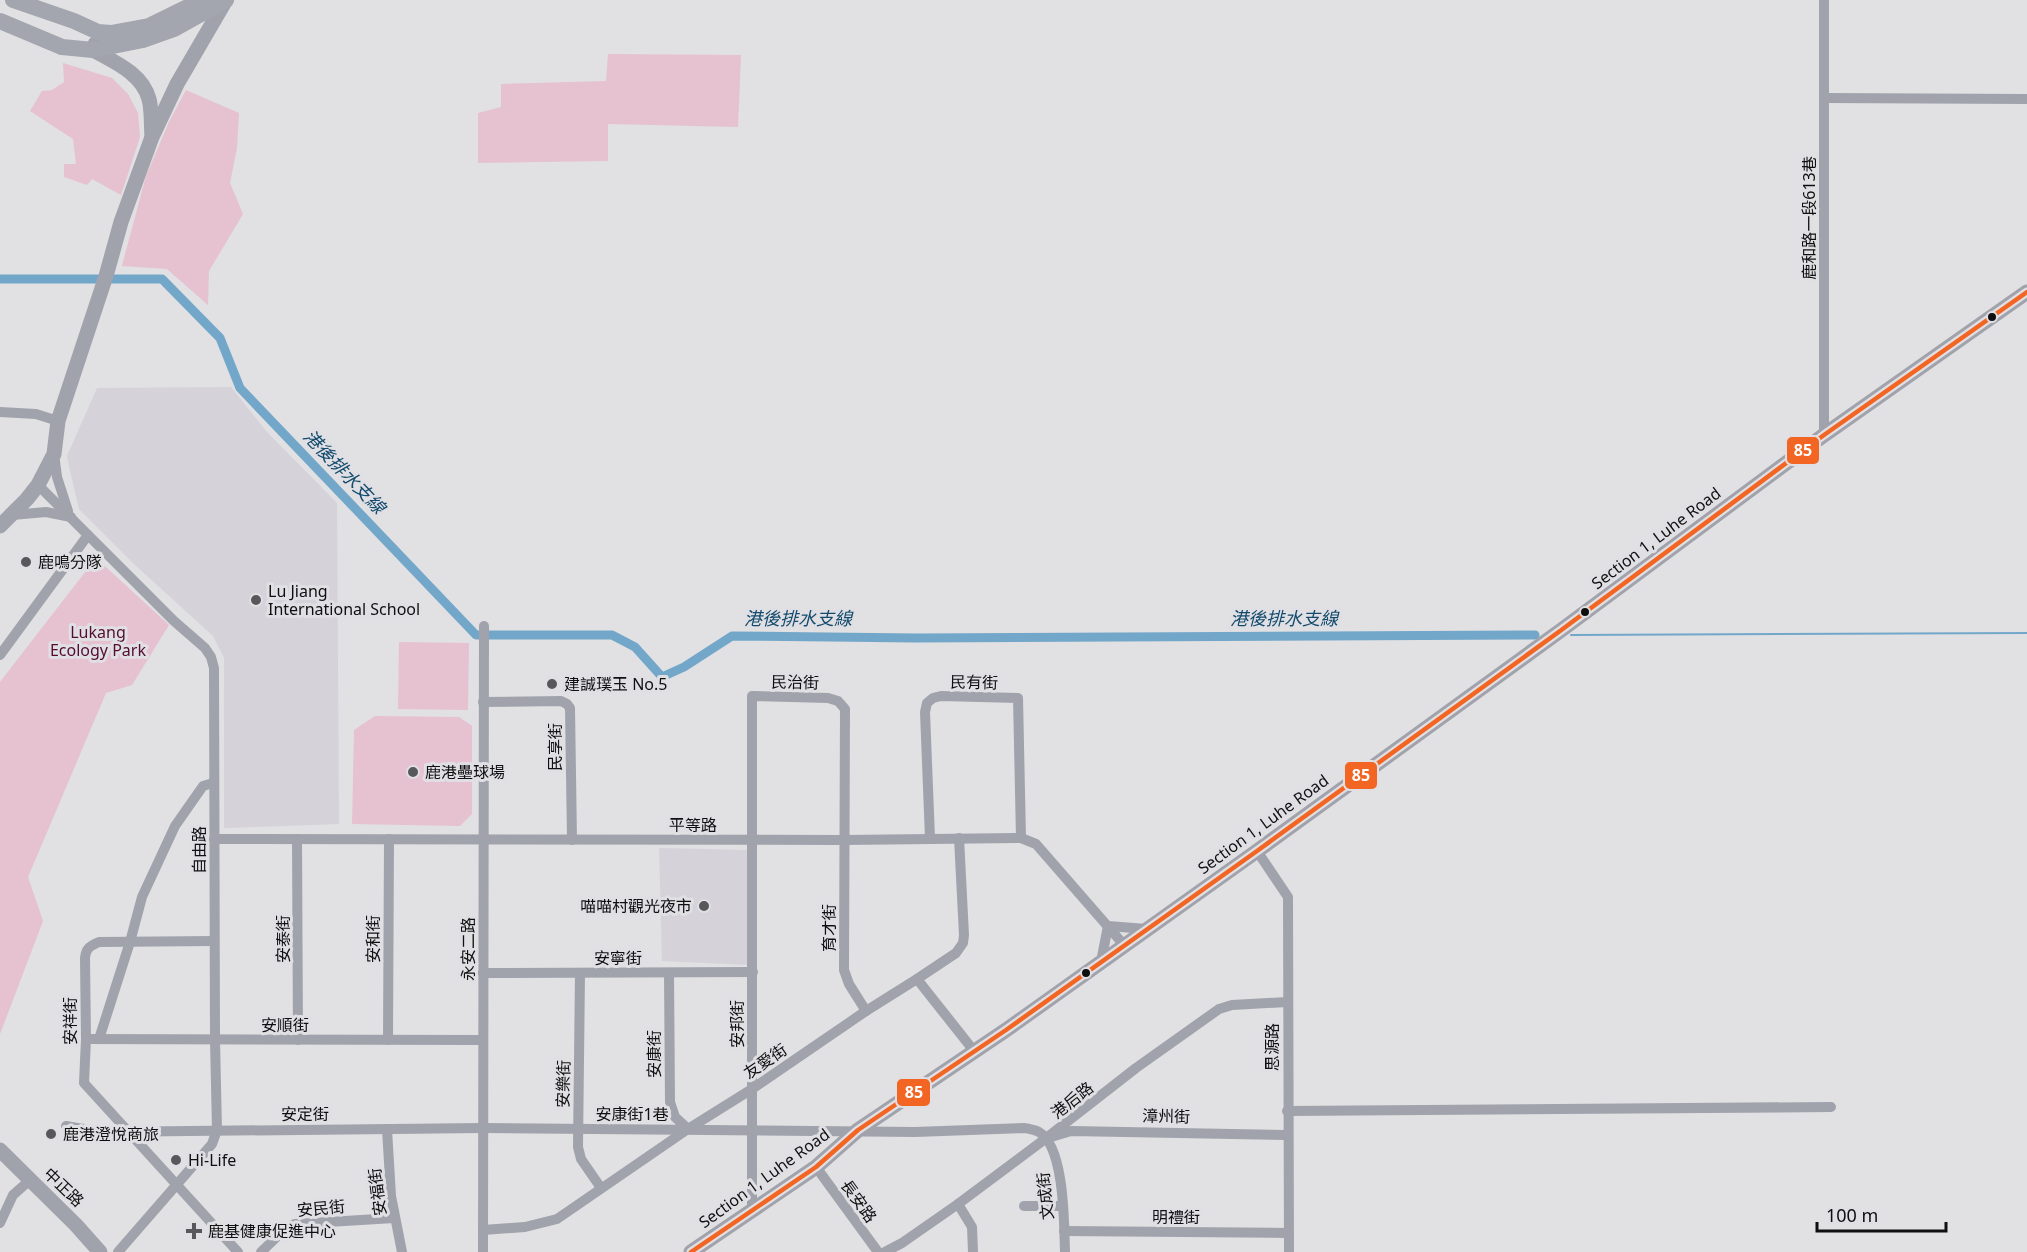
<svg xmlns="http://www.w3.org/2000/svg" width="2027" height="1252" font-family="'Noto Sans','Noto Sans TC',sans-serif">
  <rect width="100%" height="100%" fill="#e1e0e2"/>
  <g fill="#d5d2da">
    <polygon points="231,387 267,432 337,503 339,824 224,828 224,658 213,636 135,565 79,509 70,471 67,456 97,388"/>
    <polygon points="659,848 747,850 747,965 662,961"/>
  </g>
  <g fill="#e6c1d0">
    <polygon points="608,54 741,55 738,127 608,124 608,161 478,163 478,113 501,107 501,84 606,81"/>
    <polygon points="63,63 112,78 128,94 138,113 140,137 121,195 92,179 87,185 64,177 64,164 76,164 73,139 30,111 42,91 52,90 64,82"/>
    <polygon points="186,90 239,113 237,148 230,183 243,214 209,271 208,305 167,269 122,266 146,176 169,122"/>
    <polygon points="96,558 169,625 132,685 106,693 28,877 43,921 0,1034 0,682"/>
    <polygon points="399,642 469,643 468,710 398,709"/>
    <polygon points="375,716 459,717 472,726 472,814 460,826 352,824 354,730"/>
  </g>
  <g fill="none" stroke-linecap="round" stroke-linejoin="round">
    <polyline stroke="#73a7ca" stroke-width="2" points="1571,635 2027,633"/>
    <polyline stroke="#73a7ca" stroke-width="9" points="0,279 162,279 220,338 240,388 476,635 612,635 635,647 662,677 684,667 732,636 916,638 1535,635"/>
    <g stroke="#a0a3ac" stroke-width="10">
      <polyline points="1824,0 1824,435"/>
      <polyline points="1824,98 2027,99"/>
      <polyline points="0,412 36,414 58,421"/>
      <polyline points="54,454 57,477 68,511"/>
      <polyline points="38,485 174,621 205,648 211,657 214,668 215,1040 217,1130 212,1144 118,1252"/>
      <polyline points="12,515 46,512 71,517"/>
      <polyline points="0,655 88,535"/>
      <polyline points="483,702 561,701 567,704 570,708 572,840"/>
      <polyline points="930,838 925,712 927,703 933,698 941,696 1018,698 1021,838"/>
      <polyline points="214,839 844,840 1021,838 1036,844 1124,945"/>
      <polyline points="297,839 298,1040"/>
      <polyline points="1257,851 1288,897 1289,1252"/>
      <path d="M214 941 99 942C90 946 86 948 85 958L86 1039 84 1083 238 1252"/>
      <polyline points="1101,962 1108,926 1146,929"/>
      <polyline points="483,973 753,972"/>
      <polyline points="580,973 578,1147 581,1159 601,1188"/>
      <polyline points="669,973 670,1102 675,1117 688,1129"/>
      <polyline points="917,979 974,1051"/>
      <polyline points="86,1039 483,1040"/>
      <polyline points="99,1039 130,942 142,897 175,826 203,786 213,783"/>
      <polyline points="388,1040 389,839"/>
      <polyline points="1287,1111 1831,1107"/>
      <path d="M66 1126 100 1132 483 1128 915 1132 1025 1128C1029 1129 1035 1130 1039 1132 1065 1147 1064 1225 1065 1252"/>
      <polyline points="387,1129 391,1196 402,1252"/>
      <polyline points="1051,1137 1071,1131 1287,1135"/>
      <polyline points="816,1167 878,1252"/>
      <polyline points="958,1204 972,1227 973,1252"/>
      <polyline points="1024,1206 1063,1206"/>
      <polyline points="752,1209 752,696 828,698 838,701 845,709 844,970 849,984 866,1011"/>
      <polyline points="0,1223 13,1195 30,1180"/>
      <polyline points="483,1230 525,1227 557,1219 688,1129 752,1089 866,1011 917,979 956,953 963,943 964,935 959,838"/>
      <polyline points="1064,1231 1289,1233"/>
      <polyline points="261,1252 287,1227 295,1224 394,1218"/>
      <polyline points="483,1252 484,626"/>
      <polyline points="885,1252 902,1243 958,1204 1045,1139 1136,1068 1219,1009 1232,1005 1287,1002"/>
    </g>
    <g stroke="#a0a2ac" stroke-width="15">
      <path d="M95 44 93 50C114 62 142 73 149 99 152 110 151 124 152 136"/>
      <polyline points="0,526 27,499 38,485 54,454 58,421 106,276 121,222 152,137 177,84 226,0"/>
      <polyline points="0,1150 76,1225 100,1252"/>
      <polyline points="691,1252 816,1167 858,1130 1006,1030 1257,851 1560,631 1824,435 2027,292"/>
    </g>
    <g stroke="#a3a5af" stroke-width="16">
      <polyline points="13,0 74,21 98,32 111,33 149,26 202,0"/>
      <polyline points="0,21 62,47 93,50 143,40 174,29 226,0"/>
    </g>
    <defs>
      <polyline id="bus-1" points="691,1252 816,1167 858,1130 1006,1030 1257,851 1560,631 1824,435 2027,292"/>
    </defs>
    <use href="#bus-1" stroke="#e0dfe3" stroke-width="9"/>
    <use href="#bus-1" stroke="#f26522" stroke-width="4.5"/>
  </g>
  <g fill="#0f0f10" stroke="#e0dfe3" stroke-width="2">
    <circle cx="1992" cy="317" r="5"/>
    <circle cx="1585" cy="612" r="5"/>
    <circle cx="1086" cy="973" r="5"/>
  </g>
  <g fill="#58585a" stroke="#e0dfe3" stroke-width="2">
    <circle cx="26" cy="562" r="6"/>
    <circle cx="256" cy="600" r="6"/>
    <circle cx="552" cy="684" r="6"/>
    <circle cx="413" cy="772" r="6"/>
    <circle cx="704" cy="906" r="6"/>
    <circle cx="51" cy="1134" r="6"/>
    <circle cx="176" cy="1160" r="6"/>
    <path d="M191 1222h6v6h6v6h-6v6h-6v-6h-6v-6h6z"/>
  </g>
  <g text-anchor="middle" stroke-width="6" stroke-linejoin="round" paint-order="stroke">
    <g font-size="16" fill="#0f0f10" stroke="#e0dfe3">
      <text transform="translate(1809 218) rotate(-90)" y="6">鹿和路一段613巷</text>
      <text transform="translate(1656 538) rotate(-37)" y="6">Section 1, Luhe Road</text>
      <text transform="translate(795 682) rotate(1)" y="6">民治街</text>
      <text transform="translate(974 682) rotate(1)" y="6">民有街</text>
      <text transform="translate(555 747) rotate(-90)" y="6">民享街</text>
      <text transform="translate(1263 824) rotate(-36)" y="6">Section 1, Luhe Road</text>
      <text x="693" y="831">平等路</text>
      <text transform="translate(199 850) rotate(-90)" y="6">自由路</text>
      <text transform="translate(829 928) rotate(-90)" y="6">育才街</text>
      <text transform="translate(283 939) rotate(-90)" y="6">安泰街</text>
      <text transform="translate(373 939) rotate(-90)" y="6">安和街</text>
      <text transform="translate(468 949) rotate(-90)" y="6">永安二路</text>
      <text x="618" y="964">安寧街</text>
      <text transform="translate(70 1021) rotate(-90)" y="6">安祥街</text>
      <text transform="translate(737 1024) rotate(-90)" y="6">安邦街</text>
      <text x="285" y="1031">安順街</text>
      <text transform="translate(1272 1047) rotate(-90)" y="6">思源路</text>
      <text transform="translate(654 1054) rotate(-90)" y="6">安康街</text>
      <text transform="translate(765 1061) rotate(-34)" y="6">友愛街</text>
      <text transform="translate(563 1084) rotate(-89)" y="6">安樂街</text>
      <text transform="translate(1072 1100) rotate(-38)" y="6">港后路</text>
      <text x="305" y="1120">安定街</text>
      <text x="632" y="1120">安康街1巷</text>
      <text transform="translate(1166 1116) rotate(1)" y="6">漳州街</text>
      <text transform="translate(764 1178) rotate(-36)" y="6">Section 1, Luhe Road</text>
      <text transform="translate(64 1187) rotate(44)" y="6">中正路</text>
      <text transform="translate(377 1192) rotate(-97)" y="6">安福街</text>
      <text transform="translate(1045 1196) rotate(-96)" y="6">文成街</text>
      <text transform="translate(859 1201) rotate(54)" y="6">長安路</text>
      <text transform="translate(321 1208) rotate(-5)" y="6">安民街</text>
      <text x="1176" y="1223">明禮街</text>
    </g>
    <g font-size="16" fill="#0f0f10" stroke="#e0dfe3" text-anchor="start">
      <text x="38" y="568">鹿鳴分隊</text>
      <text x="268" y="597">Lu Jiang<tspan x="268" dy="18">International School</tspan></text>
      <text x="564" y="690">建誠璞玉 No.5</text>
      <text x="425" y="778">鹿港壘球場</text>
      <text x="692" y="912" text-anchor="end">喵喵村觀光夜市</text>
      <text x="63" y="1140">鹿港澄悅商旅</text>
      <text x="188" y="1166">Hi-Life</text>
      <text x="208" y="1237">鹿基健康促進中心</text>
    </g>
    <g font-size="16" fill="#540c32" stroke="#e0dfe3">
      <text x="98" y="638">Lukang<tspan x="98" dy="18">Ecology Park</tspan></text>
    </g>
    <g font-size="18" font-style="italic" fill="#134b6e" stroke="#e0dfe3">
      <text transform="translate(344 472) rotate(46)" y="6">港後排水支線</text>
      <text x="798" y="625">港後排水支線</text>
      <text x="1284" y="625">港後排水支線</text>
    </g>
  </g>
  <g stroke="#e0dfe3" stroke-width="2">
    <rect x="1786" y="436" width="34" height="29" rx="6" fill="#f26522"/>
    <rect x="1344" y="761" width="34" height="29" rx="6" fill="#f26522"/>
    <rect x="896" y="1078" width="35" height="29" rx="6" fill="#f26522"/>
  </g>
  <g font-size="16" text-anchor="middle" font-weight="bold" fill="#fff">
    <text x="1803" y="456">85</text>
    <text x="1361" y="781">85</text>
    <text x="914" y="1098">85</text>
  </g>
  <path d="M1817 1222v9h129v-9" fill="none" stroke="#0f0f10" stroke-width="3"/>
  <text x="1826" y="1222" font-size="18" fill="#0f0f10" stroke="#e0dfe3" stroke-width="4.5" paint-order="stroke">100 m</text>
</svg>
